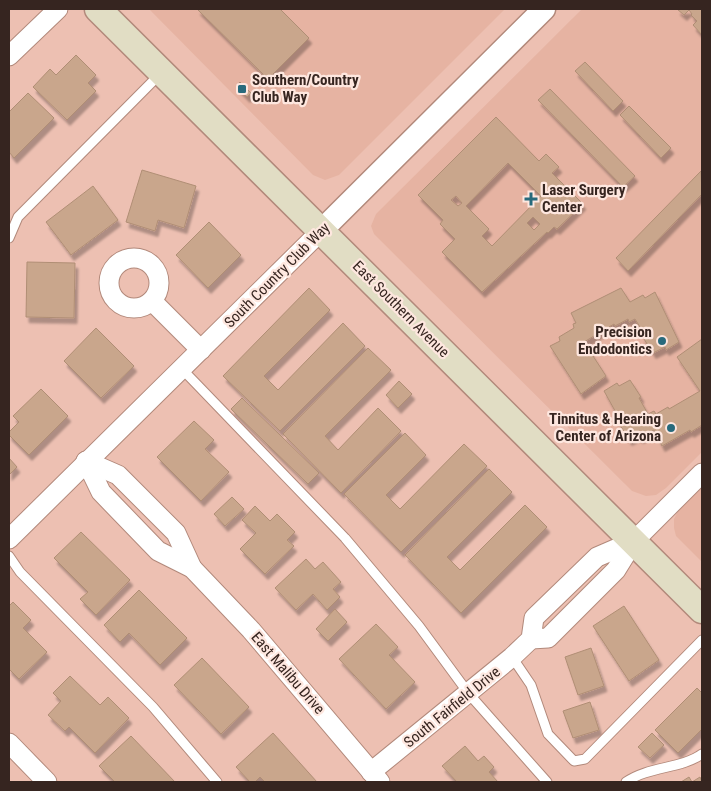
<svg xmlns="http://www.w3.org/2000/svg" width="711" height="791" font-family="'Roboto Condensed',sans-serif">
  <defs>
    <filter id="shadow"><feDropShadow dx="3" dy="5.5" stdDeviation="1" flood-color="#0004"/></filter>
  </defs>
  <rect width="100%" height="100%" fill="#edc0b2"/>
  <g fill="#e6b3a2">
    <polygon points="149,9 505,9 339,175 325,180 313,175"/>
    <polygon points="582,9 702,9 702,452 666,488 656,495 646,496 632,491 374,234 371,226 376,214"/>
    <polygon points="702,486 702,562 676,536 674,528 674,519 678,511"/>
  </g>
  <g fill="#c9a68c" stroke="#b08e75" fill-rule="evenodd" filter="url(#shadow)">
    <polygon points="197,9 280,9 309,38 268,79"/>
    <polygon points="677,9 702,9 702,35 693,25 697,21 691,15 692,14 689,10 684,15"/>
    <polygon points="76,55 96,75 88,83 96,91 67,120 33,87 50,69 56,75"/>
    <polygon points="585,62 623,101 613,111 575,71"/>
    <polygon points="240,82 251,93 247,97 236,86"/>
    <polygon points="550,89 635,176 623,187 538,100"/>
    <polygon points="28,93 54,118 14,158 9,152 9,112"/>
    <polygon points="629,106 671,148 661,158 620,115"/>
    <path d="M496 117 539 161 546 154 559 167 552 173 583 204 557 229 554 227 548 233 547 232 482 292 442 252 455 239 440 224 443 220 418 195ZM508 163 541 196 492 246 482 236 489 229 466 206ZM456 196 462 203 458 206 451 200ZM533 217 540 224 534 230 527 223Z"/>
    <polygon points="142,170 196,186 184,228 158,220 155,231 126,222"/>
    <polygon points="701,171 702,194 628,271 616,258"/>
    <polygon points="93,186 118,220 71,255 46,222"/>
    <polygon points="209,222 241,255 208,288 176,255"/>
    <polygon points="27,262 75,263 74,318 26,317"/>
    <polygon points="309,288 330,310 264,376 278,390 343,323 365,346 280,431 223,376"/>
    <polygon points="621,288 630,302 643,295 645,298 655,292 679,342 666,350 665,347 653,353 642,336 645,335 635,319 629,322 628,319 615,326 614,324 584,342 606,376 581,394 550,346 560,341 559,337 574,328 573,324 576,323 571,313"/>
    <polygon points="96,328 134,366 101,398 64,361"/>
    <polygon points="702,339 702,425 691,432 690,430 662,446 654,430 640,438 638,435 629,440 617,420 619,418 604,391 617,383 619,386 630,380 641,397 639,398 648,414 654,411 656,414 668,407 669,409 700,391 677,357"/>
    <polygon points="368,348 391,370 325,436 338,450 378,408 401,431 341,493 283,434"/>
    <polygon points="399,381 412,394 398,408 386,395"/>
    <polygon points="41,389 68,416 29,455 9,435 9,432 19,422 13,416"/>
    <polygon points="242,398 319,473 308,484 231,409"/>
    <polygon points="194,421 214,440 205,449 229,472 201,501 157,457"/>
    <polygon points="405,433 426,455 386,495 400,509 464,444 487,466 401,552 344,494"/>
    <polygon points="9,458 17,467 9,475"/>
    <polygon points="489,469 512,492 447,557 460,570 525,505 547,527 461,613 405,555"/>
    <polygon points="232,497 244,509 225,526 214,514"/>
    <polygon points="255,506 270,521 277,514 295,532 287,540 294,546 265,574 240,549 256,533 242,520"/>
    <polygon points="81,532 130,580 96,615 80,599 88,592 54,558"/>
    <polygon points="306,559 315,569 323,562 341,582 333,589 340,597 327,610 313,594 296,610 275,588"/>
    <polygon points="139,590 187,638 160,665 129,633 120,642 104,625"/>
    <polygon points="13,602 31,620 23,628 47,652 19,679 9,669 9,606"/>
    <polygon points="624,606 659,660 629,681 593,626"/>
    <polygon points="335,609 347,622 328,641 316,629"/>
    <polygon points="376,624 398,647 389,655 415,682 386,709 339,659"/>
    <polygon points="591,648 604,686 578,695 565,657"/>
    <polygon points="202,658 249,707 221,734 174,685"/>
    <polygon points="70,676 100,705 108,697 129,718 95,753 69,727 65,731 48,715 61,701 53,693"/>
    <polygon points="697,688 702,693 702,729 678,753 655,730"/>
    <polygon points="590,702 599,730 573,738 563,711"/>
    <polygon points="273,733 317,782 265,782 260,777 255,782 250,782 236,767"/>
    <polygon points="652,733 664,745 650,758 638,747"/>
    <polygon points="131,736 175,782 115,782 99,766"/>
    <polygon points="465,746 478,761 484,756 494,767 489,772 498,782 457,782 442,766"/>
    <polygon points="689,777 692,782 700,777 702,782 681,782"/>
  </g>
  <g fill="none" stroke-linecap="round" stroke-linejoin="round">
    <defs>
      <g id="service">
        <polyline points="9,238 18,217 160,74"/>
        <polyline points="182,369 345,538 419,626 469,694 547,782"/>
        <polyline points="9,556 20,572 153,707 217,782"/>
        <polyline points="512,657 531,685 548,734 574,761 585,759 702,640"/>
        <path d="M626 782C649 766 681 769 702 754"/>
      </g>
      <g id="minor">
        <polyline points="9,56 58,9"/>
        <circle cx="134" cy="283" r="25"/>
        <polyline points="152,301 201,350"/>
        <polyline points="86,461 101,492 158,551 192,568 251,630 380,782"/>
        <polyline points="86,461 118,475 176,533 192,568"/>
        <polyline points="9,539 322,230"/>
        <polyline points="531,639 548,638 616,570 634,541 702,473"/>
        <polyline points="9,743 47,782"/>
        <polyline points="371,772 512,657 531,639 534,618 597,557 634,541"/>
      </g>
      <polyline id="tertiary" points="322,230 544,9"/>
      <polyline id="secondary" points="98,9 702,610"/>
    </defs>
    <use href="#service" stroke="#b2897b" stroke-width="11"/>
    <use href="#minor" stroke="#b2897b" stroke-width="21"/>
    <use href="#tertiary" stroke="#b2897b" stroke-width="25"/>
    <use href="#secondary" stroke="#b2897b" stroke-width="29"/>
    <use href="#service" stroke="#fff" stroke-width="9"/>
    <use href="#minor" stroke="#fff" stroke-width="19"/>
    <use href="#tertiary" stroke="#fff" stroke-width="22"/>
    <use href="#secondary" stroke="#e1ddc4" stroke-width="26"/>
  </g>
  <g fill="#286a7c" stroke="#fee7df" stroke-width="2">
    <rect x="237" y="84" width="10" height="10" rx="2.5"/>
    <path d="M528.5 191.5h5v5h5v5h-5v5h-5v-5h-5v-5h5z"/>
    <circle cx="662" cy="341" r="5"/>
    <circle cx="671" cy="428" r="5"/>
  </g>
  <g text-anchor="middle" stroke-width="4.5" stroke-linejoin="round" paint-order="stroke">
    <g font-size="15" font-weight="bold" fill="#362520" stroke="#fee7df" text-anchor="start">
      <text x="252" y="85">Southern/Country<tspan x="252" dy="17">Club Way</tspan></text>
      <text x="542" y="195">Laser Surgery<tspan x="542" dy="17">Center</tspan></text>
      <text x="652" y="337" text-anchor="end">Precision<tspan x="652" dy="17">Endodontics</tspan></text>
      <text x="661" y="424" text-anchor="end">Tinnitus &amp; Hearing<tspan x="661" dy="17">Center of Arizona</tspan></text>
    </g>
    <g font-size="15" fill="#362520" stroke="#fee7df">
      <text transform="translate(277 275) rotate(-45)" y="5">South Country Club Way</text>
      <text transform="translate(401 309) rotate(45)" y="5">East Southern Avenue</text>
      <text transform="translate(288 673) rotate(49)" y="5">East Malibu Drive</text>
      <text transform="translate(452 707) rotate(-39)" y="5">South Fairfield Drive</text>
    </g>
  </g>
  <rect width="711" height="791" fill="none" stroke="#362520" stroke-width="20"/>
</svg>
